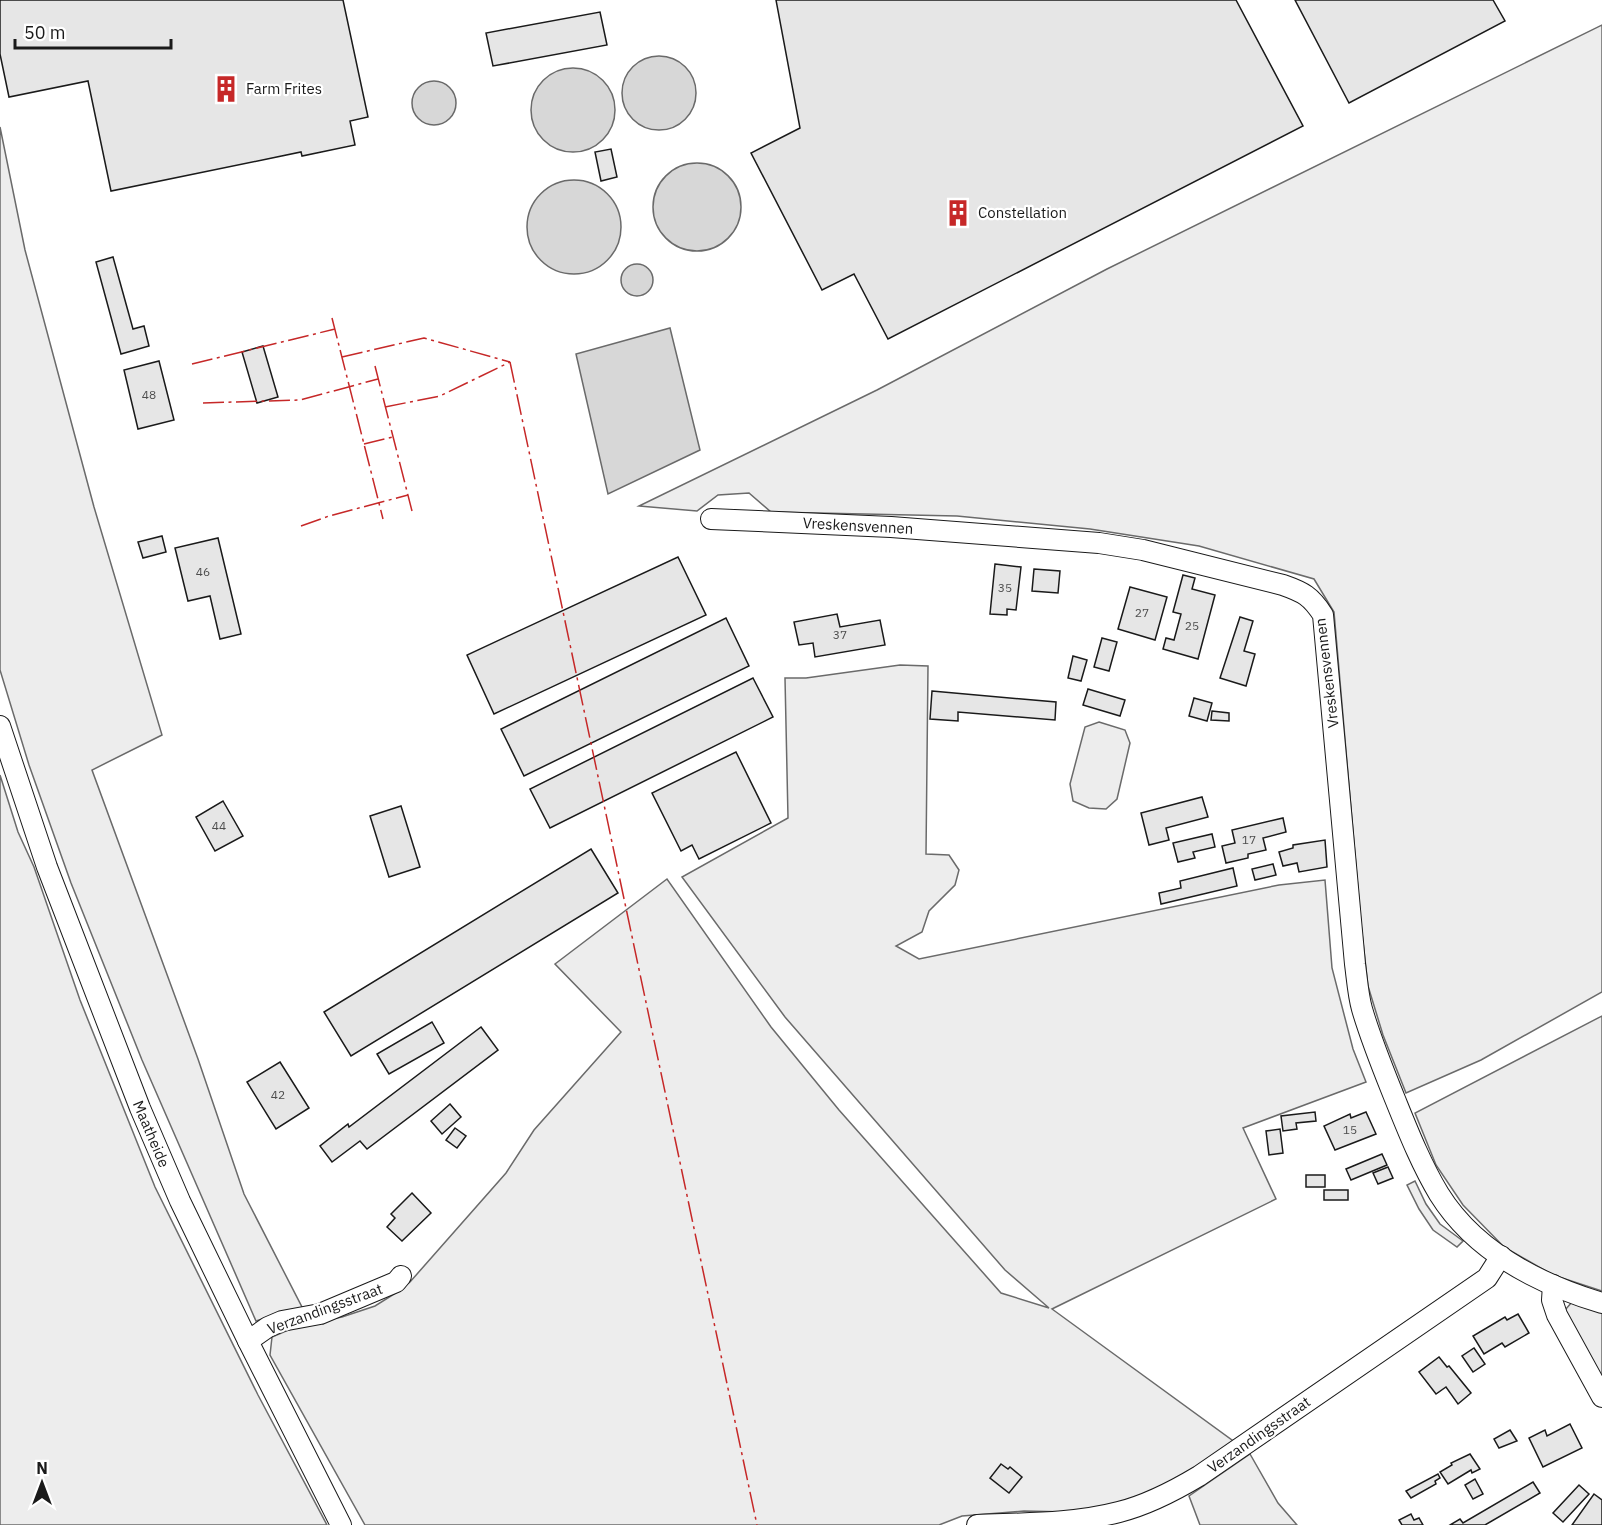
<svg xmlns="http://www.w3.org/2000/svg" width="1602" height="1525" font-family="'IBM Plex Sans',sans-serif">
  <rect width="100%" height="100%" fill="#fff"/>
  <g fill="#ededed" stroke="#6a6a6a" stroke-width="1.5">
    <polygon points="1602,25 1602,992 1481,1060 1406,1093 1383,1035 1368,986 1361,924 1334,612 1314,579 1199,546 1090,529 957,516 771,512 749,493 718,495 697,511 639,506 877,390 1107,269"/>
    <polygon points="0,127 25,250 94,507 162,735 92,770 198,1059 244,1194 304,1311 278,1314 256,1321 142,1060 71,883 29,765 0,670"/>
    <polygon points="900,665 928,666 926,854 949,855 959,870 955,885 929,911 922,932 896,946 919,959 1279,885 1325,880 1332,968 1353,1049 1366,1082 1243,1128 1276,1199 1052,1309 1236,1443 1179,1479 1121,1505 1070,1512 1024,1511 962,1516 939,1525 365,1525 270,1355 272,1337 300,1325 342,1317 375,1306 396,1293 410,1282 506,1173 534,1130 621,1032 555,964 667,879 771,1027 839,1110 1001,1293 1049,1308 1005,1270 785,1017 682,877 788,818 785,678 806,678"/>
    <polygon points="1099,722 1125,730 1130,743 1117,799 1106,809 1089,808 1073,801 1070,784 1085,727"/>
    <polygon points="0,775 18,832 34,867 80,1000 155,1187 258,1395 327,1525 0,1525"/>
    <polygon points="1602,1016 1602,1291 1553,1275 1504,1247 1463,1205 1436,1165 1415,1113"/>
    <polygon points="1415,1181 1426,1204 1440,1224 1463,1241 1457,1247 1433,1230 1419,1209 1407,1185"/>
    <polygon points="1572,1302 1602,1313 1602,1379 1565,1310"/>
    <polygon points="1250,1454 1278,1503 1297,1525 1200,1525 1189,1496"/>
  </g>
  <g fill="#d7d7d7" stroke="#6a6a6a" stroke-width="1.5">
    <circle cx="659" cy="93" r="37"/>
    <circle cx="573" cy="110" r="42"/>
    <circle cx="434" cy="103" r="22"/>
    <circle cx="697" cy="207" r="44"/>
    <circle cx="574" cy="227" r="47"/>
    <circle cx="637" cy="280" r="16"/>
    <polygon points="670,328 700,450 608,494 576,354"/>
  </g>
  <g fill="#e6e6e6" stroke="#1a1a1a" stroke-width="1.5">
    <polygon points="0,0 343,0 368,117 350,121 355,145 302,156 301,152 111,191 88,81 9,97 0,54"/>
    <polygon points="776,0 1236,0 1303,126 888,339 854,274 822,290 751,153 800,128"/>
    <polygon points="1295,0 1493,0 1505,21 1349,103"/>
    <polygon points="600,12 607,45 493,66 486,33"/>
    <polygon points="611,149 617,177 601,181 595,152"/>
    <polygon points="113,257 133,329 144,326 149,346 121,354 96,262"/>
    <polygon points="263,346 278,397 257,403 242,352"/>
    <polygon points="159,361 174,420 138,429 124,370"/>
    <polygon points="162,536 166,552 143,558 138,542"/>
    <polygon points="218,538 241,634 220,639 210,596 188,601 175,548"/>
    <polygon points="678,557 706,615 494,714 467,655"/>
    <polygon points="995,564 1021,567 1016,610 1007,609 1007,615 990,614"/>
    <polygon points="1034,569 1060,571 1058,593 1032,591"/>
    <polygon points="1183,575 1195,578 1192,589 1215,595 1198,659 1163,649 1166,638 1174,640 1181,614 1173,612"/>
    <polygon points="1130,587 1167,597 1155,640 1118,629"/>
    <polygon points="837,614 840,627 880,620 885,645 815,657 813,643 799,645 794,622"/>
    <polygon points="1240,617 1253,621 1244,651 1255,654 1246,686 1220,678"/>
    <polygon points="726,618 749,666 524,776 501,729"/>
    <polygon points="1102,638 1117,642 1109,671 1094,667"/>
    <polygon points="1073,656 1087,660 1081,681 1068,678"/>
    <polygon points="753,678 773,717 550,828 530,789"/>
    <polygon points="1088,689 1125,700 1120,716 1083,705"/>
    <polygon points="932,691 1056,702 1055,720 958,712 958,721 930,719"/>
    <polygon points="1194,698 1212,703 1207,721 1189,716"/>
    <polygon points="1212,711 1229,713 1229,721 1211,720"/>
    <polygon points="736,752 771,823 699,859 692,845 681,851 652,793"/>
    <polygon points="1202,797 1208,817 1166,828 1169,840 1149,845 1141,813"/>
    <polygon points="223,801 243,836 215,851 196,817"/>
    <polygon points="401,806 420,867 389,877 370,816"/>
    <polygon points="1283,818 1286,832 1263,838 1266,850 1248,854 1248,858 1226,863 1222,846 1235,843 1232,830"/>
    <polygon points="1212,834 1215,847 1193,852 1195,858 1178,862 1173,843"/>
    <polygon points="1325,840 1327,867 1299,872 1297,863 1283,866 1279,852 1293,848 1293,845"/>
    <polygon points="591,849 618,893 351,1056 324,1012"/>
    <polygon points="1273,864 1276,875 1255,880 1252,869"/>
    <polygon points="1233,868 1237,886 1161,904 1159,893 1181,888 1180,881"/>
    <polygon points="432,1022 444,1043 389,1074 377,1054"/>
    <polygon points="481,1027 498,1050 367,1149 360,1141 332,1162 320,1146 348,1124 349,1127"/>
    <polygon points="280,1062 309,1108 276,1129 247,1082"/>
    <polygon points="450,1104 461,1117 442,1134 431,1121"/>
    <polygon points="1315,1112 1316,1121 1296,1123 1297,1129 1283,1131 1281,1116"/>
    <polygon points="1366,1112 1376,1134 1335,1150 1324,1126 1350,1114 1351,1118"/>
    <polygon points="455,1128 466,1136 457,1148 446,1140"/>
    <polygon points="1280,1129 1283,1153 1269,1155 1266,1131"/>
    <polygon points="1382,1154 1387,1165 1351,1180 1346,1169"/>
    <polygon points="1388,1167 1393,1178 1378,1184 1373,1173"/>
    <rect x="1306" y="1175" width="19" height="12"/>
    <rect x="1324" y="1190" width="24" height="10"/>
    <polygon points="412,1193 431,1213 402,1241 387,1227 395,1218 391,1214"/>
    <polygon points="1518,1314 1529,1333 1505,1347 1502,1343 1484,1354 1473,1336 1505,1317 1507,1320"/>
    <polygon points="1474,1348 1485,1364 1473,1372 1462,1356"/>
    <polygon points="1439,1357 1447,1367 1449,1366 1471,1393 1458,1404 1446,1387 1436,1394 1419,1372"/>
    <polygon points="1570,1424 1582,1448 1543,1467 1529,1438 1545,1430 1547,1436"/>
    <polygon points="1510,1430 1517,1441 1499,1448 1494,1439"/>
    <polygon points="1470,1454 1480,1469 1472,1473 1471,1470 1448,1484 1440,1472 1452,1465 1451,1463"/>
    <polygon points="1001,1464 1008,1469 1010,1467 1022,1477 1009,1493 990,1478"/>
    <polygon points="1438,1474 1440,1478 1435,1481 1436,1484 1411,1498 1406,1491"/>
    <polygon points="1475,1479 1483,1494 1473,1499 1465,1485"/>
    <polygon points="1533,1482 1540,1493 1485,1525 1450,1525 1460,1519 1463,1523"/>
    <polygon points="1579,1485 1589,1494 1563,1522 1553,1513"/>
    <polygon points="1594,1494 1602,1500 1602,1525 1572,1525"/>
    <polygon points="1411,1514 1414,1520 1419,1518 1423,1525 1402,1525 1399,1520"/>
  </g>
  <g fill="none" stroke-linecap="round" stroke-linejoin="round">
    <defs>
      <g id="minor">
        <path d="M711 519 891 527 1099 543 1143 550 1283 585C1303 592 1311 596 1323 615L1355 964C1357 979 1358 995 1362 1009 1371 1040 1383 1069 1395 1099 1408 1131 1421 1164 1439 1194 1475 1252 1539 1284 1602 1303"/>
        <polyline points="0,726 47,867 140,1108 180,1201 248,1341 341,1525"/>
        <polyline points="1553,1285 1552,1300 1557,1315 1602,1397"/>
        <polyline points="248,1341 268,1327 282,1321 320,1314 396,1282 401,1276"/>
        <path d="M977 1525C1024 1523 1073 1524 1119 1512 1147 1505 1174 1491 1199 1476L1487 1278 1501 1256"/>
      </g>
    </defs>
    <use href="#minor" stroke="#1a1a1a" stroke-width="22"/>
    <use href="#minor" stroke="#fff" stroke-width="20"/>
    <g stroke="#c62828" stroke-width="1.5" stroke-dasharray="21 4.5 3 4.5" stroke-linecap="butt">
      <polyline points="332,318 383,519"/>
      <polyline points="342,357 424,338 510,362"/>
      <polyline points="510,362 757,1525"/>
      <polyline points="192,364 335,329"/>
      <polyline points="375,366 412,511"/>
      <polyline points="203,403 300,400 378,379"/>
      <polyline points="385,407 440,396 510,362"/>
      <polyline points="364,444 393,437"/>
      <polyline points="301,526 329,516 408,495"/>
    </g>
  </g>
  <defs>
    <symbol id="building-bare" viewBox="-9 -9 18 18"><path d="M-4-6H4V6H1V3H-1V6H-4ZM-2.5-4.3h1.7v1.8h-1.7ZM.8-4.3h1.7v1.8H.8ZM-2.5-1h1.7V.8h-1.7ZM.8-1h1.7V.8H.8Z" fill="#c62828" stroke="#fff" stroke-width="2.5" paint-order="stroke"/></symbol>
  </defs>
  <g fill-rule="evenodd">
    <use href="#building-bare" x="207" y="70" width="38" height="38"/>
    <use href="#building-bare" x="939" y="194" width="38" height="38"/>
  </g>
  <g text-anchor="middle" stroke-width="4.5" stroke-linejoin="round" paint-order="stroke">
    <g font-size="12" fill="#4d4d4d">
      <text x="149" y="399">48</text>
      <text x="203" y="576">46</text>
      <text x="1005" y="592">35</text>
      <text x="1142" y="617">27</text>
      <text x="1192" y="630">25</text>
      <text x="840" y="639">37</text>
      <text x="219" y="830">44</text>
      <text x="1249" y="844">17</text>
      <text x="278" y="1099">42</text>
      <text x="1350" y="1134">15</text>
    </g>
    <g font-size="15" fill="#1a1a1a" stroke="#fff" text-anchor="start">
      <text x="246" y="94">Farm Frites</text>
      <text x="978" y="218">Constellation</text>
    </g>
    <g font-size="15" fill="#1a1a1a" stroke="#fff">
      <text transform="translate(858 526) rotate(3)" y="5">Vreskensvennen</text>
      <text transform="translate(1327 673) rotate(-97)" y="5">Vreskensvennen</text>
      <text transform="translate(151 1134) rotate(67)" y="5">Maatheide</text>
      <text transform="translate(325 1309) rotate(-20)" y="5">Verzandingsstraat</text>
      <text transform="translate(1259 1435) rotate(-35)" y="5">Verzandingsstraat</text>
    </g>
  </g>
  <g transform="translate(42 1483)" stroke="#ffffff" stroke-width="4.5" paint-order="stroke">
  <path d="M0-4.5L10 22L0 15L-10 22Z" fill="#1a1a1a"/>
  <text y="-9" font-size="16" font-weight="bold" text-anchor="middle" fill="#1a1a1a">N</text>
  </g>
  <path d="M15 39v9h156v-9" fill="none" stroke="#1a1a1a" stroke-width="3"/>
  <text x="24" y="39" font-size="18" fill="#1a1a1a" stroke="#ffffff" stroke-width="4.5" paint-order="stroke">50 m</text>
</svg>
